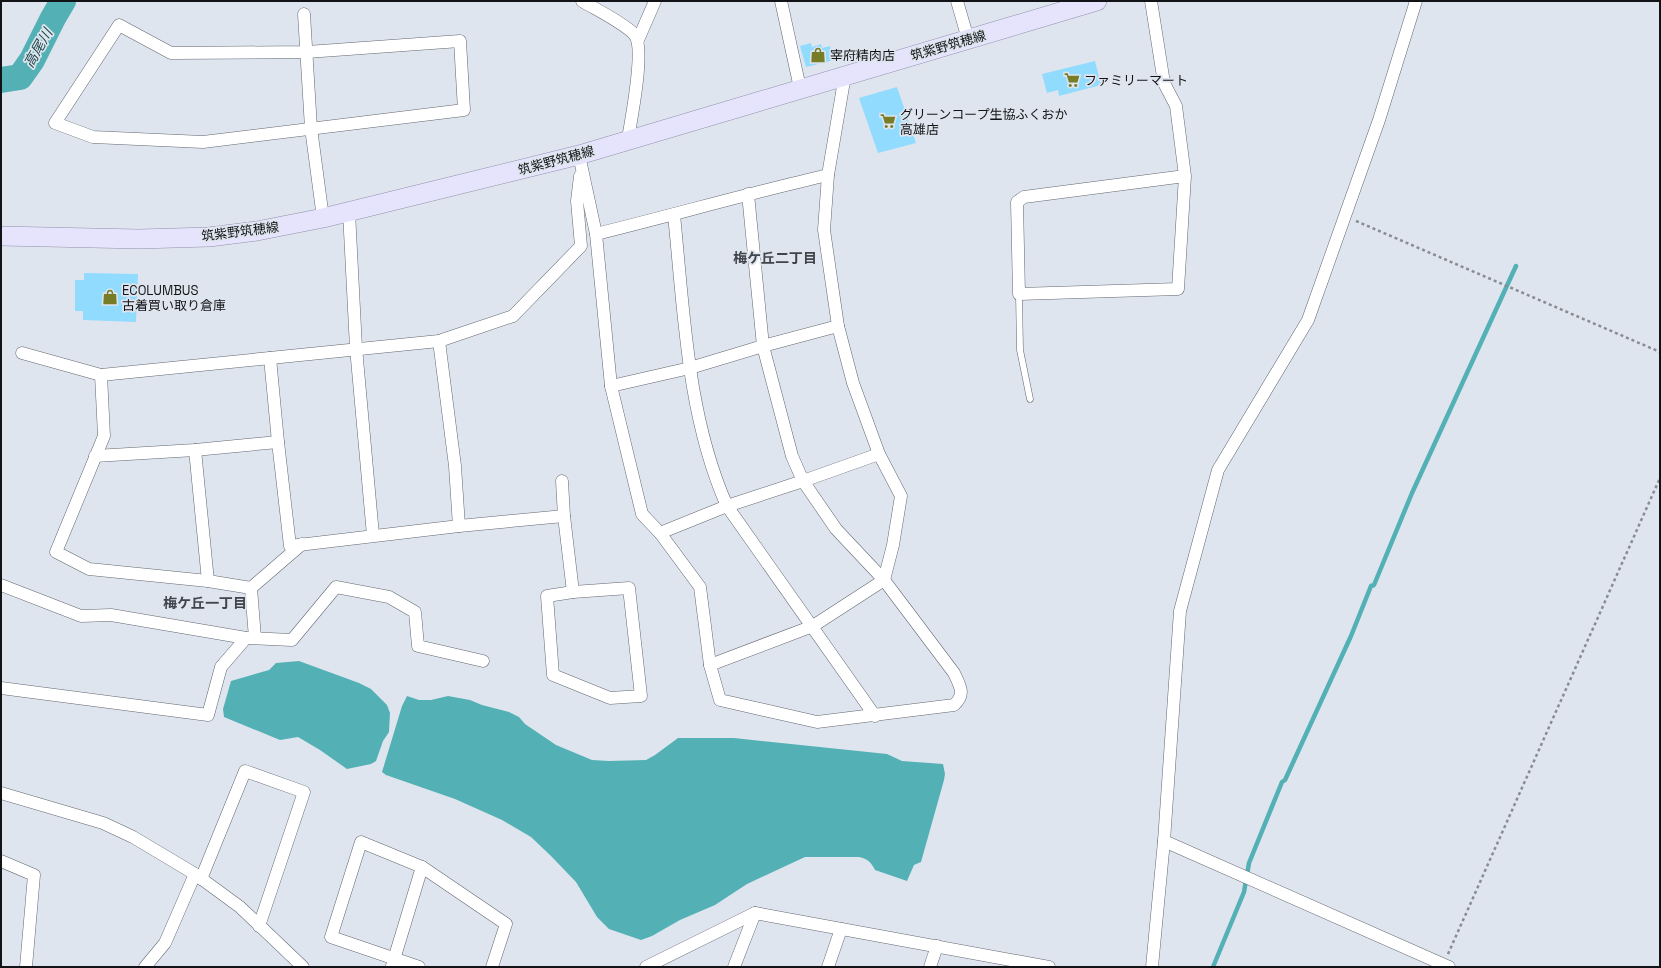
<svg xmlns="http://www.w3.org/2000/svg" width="1661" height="968" font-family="'Space Grotesk','Noto Sans JP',sans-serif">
  <rect width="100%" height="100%" fill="#dfe5ee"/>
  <g fill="#53b1b6">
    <polygon points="299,661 359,683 371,689 387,705 390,713 389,732 383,741 376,761 371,764 347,769 320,750 298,737 280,740 224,717 223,709 231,681 269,670 276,663"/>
    <path d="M407 696 419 700H431L448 696 470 700 482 705 509 712 519 717 525 724 556 745 592 760 609 761 646 760 655 755 678 738H734L887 754 902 761 943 764 945 774 944 780 921 862 914 865 907 881 875 870C871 862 868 859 859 857H805L747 884 715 905 680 920 652 936 641 940 609 929 597 917 576 882 551 856 531 837 502 820 455 799 386 775 382 772 402 706Z"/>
  </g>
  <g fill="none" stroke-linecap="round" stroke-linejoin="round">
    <polyline stroke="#53b1b6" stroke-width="4.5" points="1213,967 1244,892 1249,863 1282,782 1285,780 1351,636 1371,586 1374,585 1412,493 1516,266"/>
    <polyline stroke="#53b1b6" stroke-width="26" points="1,80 20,77 32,60 53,18 63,1"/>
  </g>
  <g fill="#90dbfe">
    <polygon points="811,43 812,47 821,44 822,48 830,46 834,60 806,67 800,46"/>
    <polygon points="1095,61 1101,85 1059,96 1058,90 1047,93 1042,74"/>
    <polygon points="897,87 916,143 878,153 859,98"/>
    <polygon points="84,273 138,274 136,322 83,320 83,311 75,311 75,280 84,280"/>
  </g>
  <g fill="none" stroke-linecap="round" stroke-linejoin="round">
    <defs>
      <polyline id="service" points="1019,294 1020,350 1030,399"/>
      <g id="minor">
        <path d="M582 1C597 10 622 22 634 34 646 47 631 119 628 139"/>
        <polyline points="781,1 800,88"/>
        <polyline points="957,1 968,39"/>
        <polyline points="1151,1 1164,83 1176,106 1185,176 1024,197 1017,202 1019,294 1178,289 1185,176"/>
        <polyline points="304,14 311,128 323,218"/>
        <polygon points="119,25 171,53 307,52 460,41 464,110 203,142 93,137 55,123"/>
        <polyline points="638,40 655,1"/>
        <path d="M579 155 596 234 611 386 642 514 660 533 700 587 710 665 720 700 817 722 954 705C966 694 960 686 954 673L884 580 836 529 803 481 792 456 763 346 748 194"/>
        <polyline points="349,212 356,348 373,535"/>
        <path d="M674 215C684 312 687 416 727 506L875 716"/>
        <path d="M596 234C673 215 750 193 828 175"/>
        <polyline points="22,353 101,375"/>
        <polyline points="270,358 278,442 290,546 459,526 455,466 439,341"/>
        <polyline points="611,386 690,368 763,346 838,326"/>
        <polyline points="195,450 208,581"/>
        <polyline points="95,456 195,450 278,442"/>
        <polyline points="562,481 564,516 573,592"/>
        <polyline points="459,526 564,516"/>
        <polyline points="660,533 727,506 803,481 879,454"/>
        <polyline points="302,544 251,588 208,581 89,569 56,552 104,436 101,375 439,341 513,316 581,246 577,201 580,176"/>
        <polyline points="1,585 81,616 111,615 246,638 292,640 336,587 389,597 415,612 418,646 483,661"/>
        <polyline points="251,588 255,638"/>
        <polygon points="629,588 641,696 610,698 553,675 547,596 573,592"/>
        <polyline points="710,665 813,626 884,580 893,545 901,496 879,454 853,383 838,326 824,230 828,175 845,75"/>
        <polyline points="1,688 208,715 221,667 246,638"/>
        <polyline points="1,793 103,823 133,837 195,874 240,907 303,967"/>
        <polyline points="1164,841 1449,967"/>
        <polyline points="1,861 34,875 26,967"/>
        <polyline points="201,879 245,771 304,792 259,926"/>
        <polyline points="392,966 422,867"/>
        <polyline points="145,967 165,943 195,874"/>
        <polyline points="419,967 331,937 361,842 422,867 506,924 492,967"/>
        <polyline points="646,967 755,913 1049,967"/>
        <polyline points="734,967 755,913"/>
        <polyline points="828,967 841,929"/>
        <polyline points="930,967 937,946"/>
        <polyline points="1152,967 1164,841 1180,611 1218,470 1308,320 1379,120 1416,1"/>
      </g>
      <polyline id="primary" points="1,236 139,239 209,237 257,231 323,218 579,155 1097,1"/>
    </defs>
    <use href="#service" stroke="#626770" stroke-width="7"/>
    <use href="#minor" stroke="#626770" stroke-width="13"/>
    <use href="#primary" stroke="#908fab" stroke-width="20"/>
    <g stroke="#888c93" stroke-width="2.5" stroke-dasharray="3 3" stroke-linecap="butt">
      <polyline points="1356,221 1660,352"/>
      <polyline points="1448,954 1660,478"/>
    </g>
    <use href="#service" stroke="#fff" stroke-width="6"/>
    <use href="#minor" stroke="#fff" stroke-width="12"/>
    <use href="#primary" stroke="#e6e4fd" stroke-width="19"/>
  </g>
  <defs>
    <symbol id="shop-bare" viewBox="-9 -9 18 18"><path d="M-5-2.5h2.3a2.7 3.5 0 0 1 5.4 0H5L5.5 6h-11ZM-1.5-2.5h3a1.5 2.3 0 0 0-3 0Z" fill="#777d27" stroke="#dfe5ee" stroke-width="2.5" paint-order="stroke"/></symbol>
    <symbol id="supermarket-bare" viewBox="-9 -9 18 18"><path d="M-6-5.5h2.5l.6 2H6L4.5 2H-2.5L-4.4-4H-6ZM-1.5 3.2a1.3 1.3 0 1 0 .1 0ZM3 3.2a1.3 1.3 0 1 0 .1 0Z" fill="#777d27" stroke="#dfe5ee" stroke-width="2.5" paint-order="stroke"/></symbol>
  </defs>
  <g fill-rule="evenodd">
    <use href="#shop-bare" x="807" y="44" width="22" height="22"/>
    <use href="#supermarket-bare" x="1061" y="69" width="22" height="22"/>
    <use href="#supermarket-bare" x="877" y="110" width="22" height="22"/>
    <use href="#shop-bare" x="99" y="286" width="22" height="22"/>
  </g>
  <g text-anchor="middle" stroke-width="3.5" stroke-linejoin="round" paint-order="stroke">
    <g font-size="13" fill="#111316" stroke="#dfe5ee">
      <text transform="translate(948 45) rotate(-16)" y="5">筑紫野筑穂線</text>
      <text transform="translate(556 160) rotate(-15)" y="5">筑紫野筑穂線</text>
      <text transform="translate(240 231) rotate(-7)" y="5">筑紫野筑穂線</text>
    </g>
    <g font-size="13" fill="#111316" stroke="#dfe5ee" text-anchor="start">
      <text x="830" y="60">宰府精肉店</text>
      <text x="1084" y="85">ファミリーマート</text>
      <text x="900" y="119">グリーンコープ生協ふくおか<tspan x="900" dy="15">高雄店</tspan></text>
      <text x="122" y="295">ECOLUMBUS<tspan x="122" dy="15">古着買い取り倉庫</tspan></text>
    </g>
    <g font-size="14" font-style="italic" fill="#1f4a4c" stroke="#dfe5ee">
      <text transform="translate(38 48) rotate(-60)" y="5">高尾川</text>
    </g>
    <g font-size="14" font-weight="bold" fill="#40454c" stroke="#dfe5ee">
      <text x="775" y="263">梅ケ丘二丁目</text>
      <text x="205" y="608">梅ケ丘一丁目</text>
    </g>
  </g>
  <rect width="1661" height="968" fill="none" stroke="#111316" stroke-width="4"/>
</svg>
